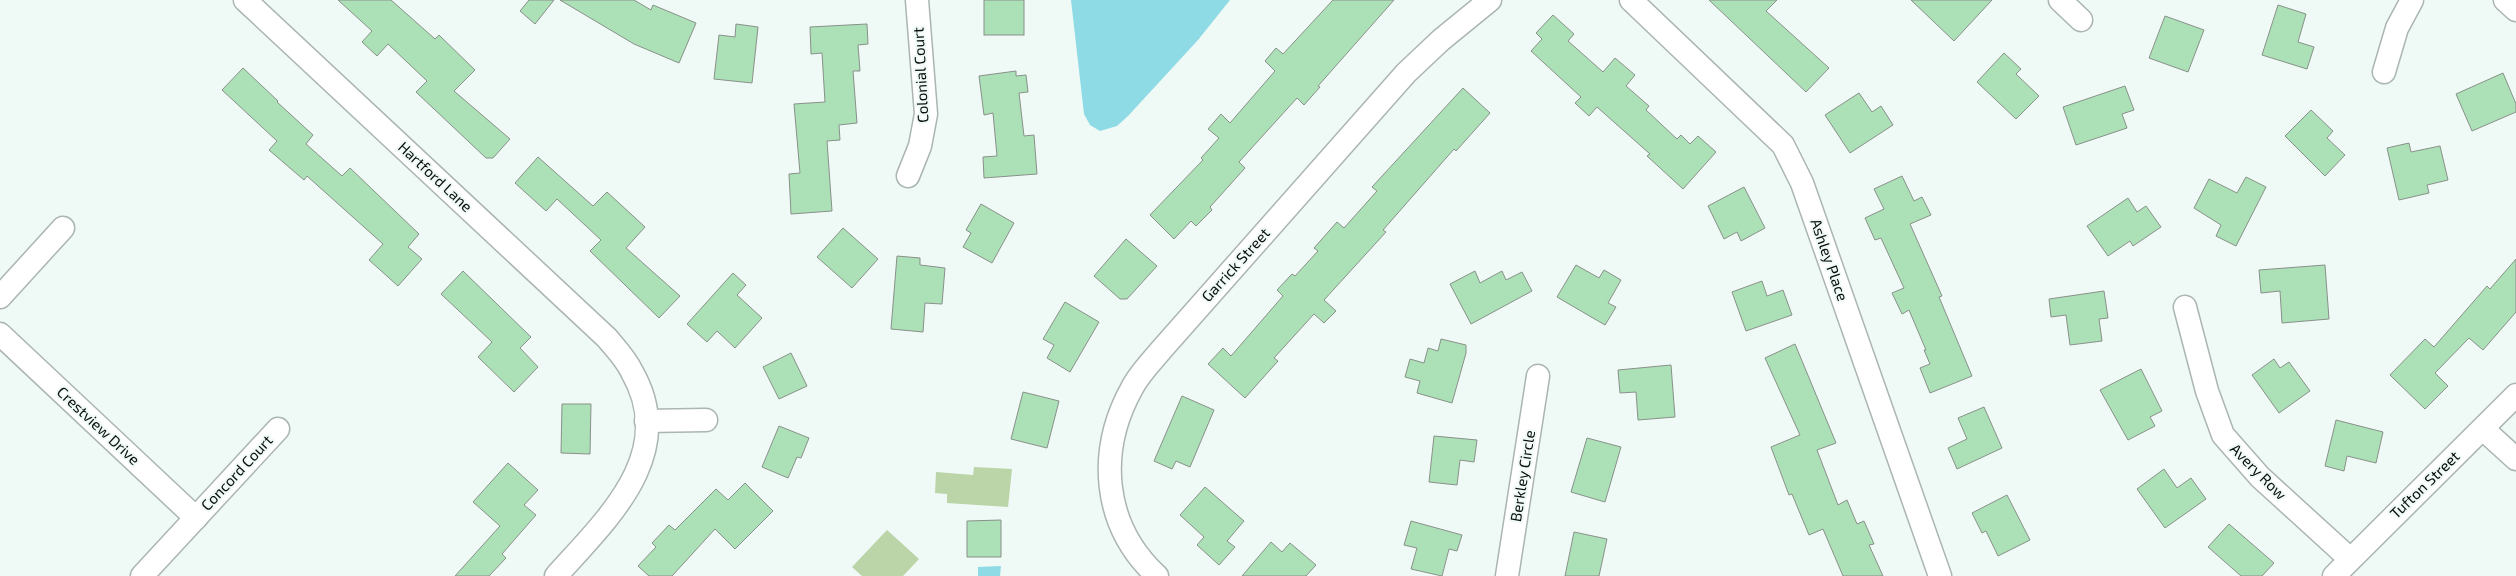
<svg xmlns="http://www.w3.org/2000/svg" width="2516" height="576" font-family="'Exo 2',sans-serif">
  <rect width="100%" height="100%" fill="#eff9f5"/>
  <g fill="#bbd4a8">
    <polygon points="974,467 1012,469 1008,507 947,503 947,494 935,493 936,472 973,475"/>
    <polygon points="887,530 919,559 903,576 862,576 852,567"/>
  </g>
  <g fill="#8edbe6">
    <polygon points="1071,0 1230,0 1198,40 1128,116 1117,126 1100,131 1090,125 1084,114"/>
    <polygon points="1001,566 1000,576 978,576 978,567"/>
  </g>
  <g fill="#ace0b7" stroke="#89918a">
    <polygon points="338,0 391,0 435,39 439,35 475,70 454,91 510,139 493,158 486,158 416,92 427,81 388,44 377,56 362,42 372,31"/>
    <polygon points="529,0 554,0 535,24 520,11"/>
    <polygon points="560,0 634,0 651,10 653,5 696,23 679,63 634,44"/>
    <rect x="984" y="0" width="40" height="35"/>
    <polygon points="1333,0 1394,0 1318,86 1320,87 1304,105 1297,98 1239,162 1245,168 1210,207 1212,210 1196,226 1191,221 1174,239 1150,215 1203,160 1201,158 1219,138 1208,129 1221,114 1230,123 1275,71 1265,61 1276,48 1283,54"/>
    <polygon points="1709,0 1777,0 1766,11 1829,68 1806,92"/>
    <polygon points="1911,0 1992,0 1954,41"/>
    <polygon points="2278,5 2306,14 2298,42 2314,47 2307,69 2262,55"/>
    <polygon points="1553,15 1574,34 1568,41 1603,72 1615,58 1635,75 1626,86 1649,106 1646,110 1677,139 1681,135 1690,144 1698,136 1716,152 1683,189 1647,156 1650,154 1597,107 1589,116 1575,103 1581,97 1531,51 1542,39 1536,33"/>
    <polygon points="2165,16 2204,30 2188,72 2149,58"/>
    <polygon points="736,24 758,27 752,83 714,79 719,35 735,37"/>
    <polygon points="867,24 868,44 858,45 860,71 853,71 857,123 839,125 840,140 827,141 832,211 791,214 789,174 800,173 794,104 825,102 822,53 811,54 810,27"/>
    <polygon points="2004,53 2021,69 2016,74 2039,96 2016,119 1977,82"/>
    <polygon points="243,68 278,101 277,102 313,135 306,144 342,176 350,168 419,234 408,247 422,259 398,286 369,260 383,244 307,176 304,180 269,150 277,141 222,90"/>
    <polygon points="1016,71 1016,76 1026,75 1028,92 1019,93 1024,136 1034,135 1037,174 984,178 983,157 997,156 993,113 984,115 979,76"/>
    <polygon points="2503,73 2516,104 2516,112 2472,131 2456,94"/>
    <polygon points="2125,86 2134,110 2122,114 2127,128 2076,145 2063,107"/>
    <polygon points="1463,88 1490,113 1456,151 1454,149 1383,230 1386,232 1324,300 1336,311 1324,323 1314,314 1274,358 1278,361 1245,398 1208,364 1223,348 1231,356 1283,296 1277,290 1292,274 1295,276 1318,251 1314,248 1337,222 1344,228 1377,191 1372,187"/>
    <polygon points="1859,93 1872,112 1881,106 1893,125 1850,153 1825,115"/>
    <polygon points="2311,110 2333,131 2327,138 2345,155 2325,176 2285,136"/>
    <polygon points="2409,143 2411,152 2440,146 2448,180 2427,185 2429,193 2399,200 2387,148"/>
    <polygon points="538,157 593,206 607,192 645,227 626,248 680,296 659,318 590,251 601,240 557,199 546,211 515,183"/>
    <polygon points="1902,176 1914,201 1922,197 1931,215 1910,224 1942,296 1939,297 1972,376 1930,393 1920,368 1930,364 1924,350 1926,350 1909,310 1902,314 1892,293 1904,288 1881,238 1875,240 1865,218 1884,209 1874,189"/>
    <polygon points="2246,177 2266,187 2236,246 2216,236 2221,225 2194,208 2209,179 2237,193"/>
    <polygon points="1744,187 1765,228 1741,241 1737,232 1724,239 1708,206"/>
    <polygon points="2128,198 2137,212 2146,206 2161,227 2133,246 2130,241 2108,256 2087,226"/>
    <polygon points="981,204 1014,223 992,263 963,247 971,233 966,230"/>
    <polygon points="843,228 878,259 852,288 817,257"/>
    <polygon points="1126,239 1157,266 1127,299 1120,299 1094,276"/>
    <polygon points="897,256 920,258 920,265 945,268 942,304 925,303 923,332 891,329"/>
    <polygon points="2516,259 2516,312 2483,350 2469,338 2435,373 2448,386 2425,409 2390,375 2425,339 2434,347 2487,286 2490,289"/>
    <polygon points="1576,265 1599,278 1604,270 1621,280 1608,303 1616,307 1605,325 1557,297"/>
    <polygon points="2325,265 2329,319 2282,323 2280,291 2261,293 2259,270"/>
    <polygon points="463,271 531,337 520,348 538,367 514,392 478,357 492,342 441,294"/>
    <polygon points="1475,271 1480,283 1502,271 1506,280 1522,272 1532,291 1471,324 1450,284"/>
    <polygon points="733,273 746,285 737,295 762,318 735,348 717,331 707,342 687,324"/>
    <polygon points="1762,281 1767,296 1783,290 1792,315 1746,331 1732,292"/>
    <polygon points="2104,291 2108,318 2099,319 2102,341 2070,345 2066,315 2051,317 2049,299"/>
    <polygon points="1065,302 1099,322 1070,372 1047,358 1054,345 1043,339"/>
    <polygon points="1441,339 1466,345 1466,353 1452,403 1417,393 1420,381 1405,377 1410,359 1424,363 1428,348 1438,351"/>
    <polygon points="1795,344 1836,443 1817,450 1838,505 1847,500 1857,524 1864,521 1874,544 1869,545 1883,576 1843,576 1823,529 1809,535 1792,494 1789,495 1771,447 1800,435 1765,358"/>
    <polygon points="791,353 807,386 779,399 763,367"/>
    <polygon points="2274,359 2280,368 2289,362 2310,391 2279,413 2252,375"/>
    <polygon points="1671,365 1675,417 1638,420 1636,392 1620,393 1618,370"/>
    <polygon points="2141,369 2162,411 2150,417 2155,426 2128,440 2100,390"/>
    <polygon points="1023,392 1059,401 1047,448 1011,439"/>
    <polygon points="1182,396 1214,410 1190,467 1176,461 1172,469 1154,461"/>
    <polygon points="562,404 591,404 590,454 561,453"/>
    <polygon points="1984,407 2002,448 1957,469 1948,448 1967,439 1958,418"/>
    <polygon points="2336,420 2383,432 2376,463 2347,456 2344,471 2325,466"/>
    <polygon points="779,426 809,438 801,458 797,457 788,478 762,467"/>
    <polygon points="1434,436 1477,440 1474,462 1460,460 1457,485 1429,482"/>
    <polygon points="1587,438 1621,447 1605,502 1571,492"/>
    <polygon points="508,463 538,490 524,505 536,515 502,554 506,558 489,576 455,576 500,526 473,502"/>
    <polygon points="2164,469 2177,488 2191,478 2206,499 2165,528 2137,489"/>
    <polygon points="745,483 773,511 735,549 715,529 672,576 649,576 638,566 656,547 652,543 669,525 675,530 716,489 728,500"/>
    <polygon points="1205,487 1244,521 1227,541 1235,547 1219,565 1197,545 1204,537 1180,515"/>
    <polygon points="2007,495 2030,540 1998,556 1986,531 1982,533 1972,513"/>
    <polygon points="1001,520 1001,557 967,557 967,521"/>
    <polygon points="1411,521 1462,535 1457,551 1449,549 1442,576 1411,569 1417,548 1404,545"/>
    <polygon points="2229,524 2274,563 2262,576 2241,576 2208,547"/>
    <polygon points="1574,532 1607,539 1599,576 1565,576"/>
    <polygon points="1271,542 1282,552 1290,543 1316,565 1306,576 1242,576"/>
  </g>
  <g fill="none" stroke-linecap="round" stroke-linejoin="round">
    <defs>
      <g id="street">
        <path d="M245 0 607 338C616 349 626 359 632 372 679 454 607 519 556 576"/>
        <polyline points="1631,0 1783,145 1802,183 1940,576"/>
        <polyline points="2060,0 2081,20"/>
        <polyline points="2505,0 2516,10"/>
        <polyline points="2384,72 2397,28 2412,0"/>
        <polyline points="908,176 920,146 926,114 917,0"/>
        <polyline points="0,297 63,228"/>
        <polyline points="2185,307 2207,391 2223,435 2260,477 2350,559"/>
        <polyline points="0,334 196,518"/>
        <polyline points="646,421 706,420"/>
        <polyline points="2483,429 2516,459"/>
        <polyline points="142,576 278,429"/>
        <path d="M1157 576C1102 525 1097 451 1132 388 1139 374 1152 361 1162 349L1406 73 1441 40 1490 0"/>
        <polyline points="1507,576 1538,376"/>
        <polyline points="2334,576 2516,395"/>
      </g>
    </defs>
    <use href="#street" stroke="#abb5b1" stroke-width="25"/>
    <use href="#street" stroke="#fff" stroke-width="22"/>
  </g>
  <g text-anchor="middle" stroke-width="4" stroke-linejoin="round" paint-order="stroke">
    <g font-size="15" fill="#090d0c" stroke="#eff9f5">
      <text transform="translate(921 75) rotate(-93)" y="5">Colonial Court</text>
      <text transform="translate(435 177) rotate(43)" y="5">Hartford Lane</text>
      <text transform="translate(1829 260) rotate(71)" y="5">Ashley Place</text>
      <text transform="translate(1236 265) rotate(-48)" y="5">Garrick Street</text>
      <text transform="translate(98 426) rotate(43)" y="5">Crestview Drive</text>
      <text transform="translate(2258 472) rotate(45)" y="5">Avery Row</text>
      <text transform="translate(237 473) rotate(-47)" y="5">Concord Court</text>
      <text transform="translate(1523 476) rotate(-81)" y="5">Berkley Circle</text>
      <text transform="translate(2425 485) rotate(-44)" y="5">Tufton Street</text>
    </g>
  </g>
</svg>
